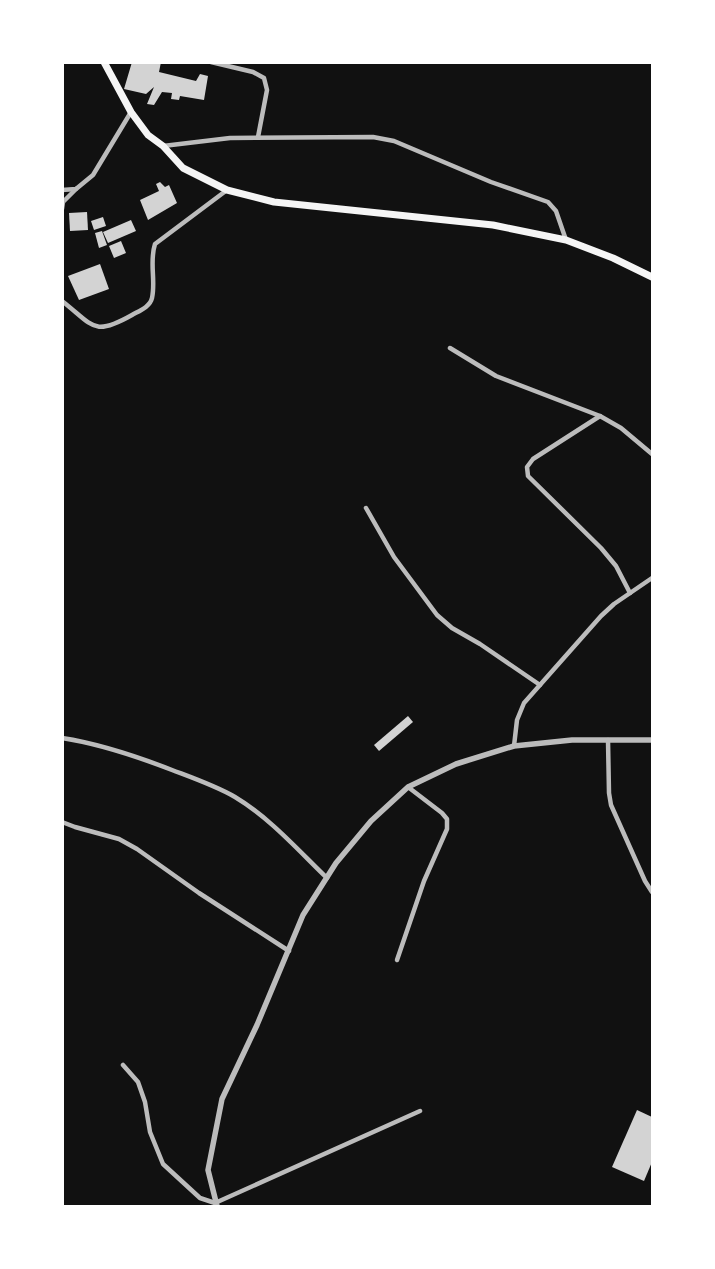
<svg xmlns="http://www.w3.org/2000/svg" width="715" height="1269" font-family="'Noto Sans',sans-serif">
  <rect width="100%" height="100%" fill="#111"/>
  <g fill="#d3d3d3">
    <polygon points="132,62 161,62 159,72 196,81 200,74 208,76 204,100 180,96 179,100 171,99 172,93 162,92 154,105 147,104 154,87 146,94 124,89"/>
    <polygon points="160,182 165,187 169,185 177,203 148,220 140,200 159,191 156,184"/>
    <polygon points="87,212 88,230 70,231 69,213"/>
    <polygon points="103,217 106,226 94,230 91,221"/>
    <polygon points="131,220 136,231 108,243 103,232"/>
    <polygon points="102,231 107,245 99,248 95,233"/>
    <polygon points="121,241 126,253 114,258 109,246"/>
    <polygon points="100,264 109,289 79,300 68,276"/>
    <polygon points="408,716 413,722 379,751 374,745"/>
    <polygon points="637,1110 652,1117 652,1162 644,1181 612,1167"/>
  </g>
  <g fill="none" stroke-linecap="round" stroke-linejoin="round">
    <g stroke="#bcbcbc" stroke-width="4.5">
      <polyline points="211,62 253,72 264,78 267,90 258,137"/>
      <polyline points="163,146 230,138 373,137 394,141 491,182 548,202 556,211 566,240"/>
      <polyline points="62,190 76,189 93,175 131,112"/>
      <polyline points="62,209 63,202 76,189"/>
      <path d="M62 301C94 326 93 337 132 315 139 311 150 307 152 298 156 280 149 262 155 244L227 190"/>
      <polyline points="450,348 496,376 600,416 621,428 652,454"/>
      <polyline points="600,416 533,459 527,467 528,476 601,548 616,566 630,593"/>
      <polyline points="366,508 394,557 437,615 452,628 480,644 540,685"/>
      <path d="M62 738C101 744 136 756 172 770 193 778 216 786 235 797 270 818 298 850 327 878"/>
      <polyline points="608,740 609,793 611,805 645,881 652,892"/>
      <polyline points="514,746 517,720 524,703 601,616 614,604 652,578"/>
      <polyline points="62,822 75,827 119,839 137,849 199,893 289,951"/>
      <polyline points="397,960 424,881 447,829 447,819 442,813 408,787"/>
      <polyline points="123,1065 138,1082 145,1102 150,1132 163,1164 200,1198 215,1203 420,1111"/>
    </g>
    <polyline stroke="#bcbcbc" stroke-width="5.5" points="217,1206 208,1170 222,1099 257,1025 303,915 336,863 371,821 408,787 456,764 514,746 572,740 652,740"/>
    <polyline stroke="#f5f5f5" stroke-width="7" points="104,62 131,112 148,135 163,146 183,168 227,190 274,202 493,225 566,240 613,258 652,277"/>
  </g>
  <rect width="715" height="1269" fill="none" stroke="#ffffff" stroke-width="128"/>
</svg>
